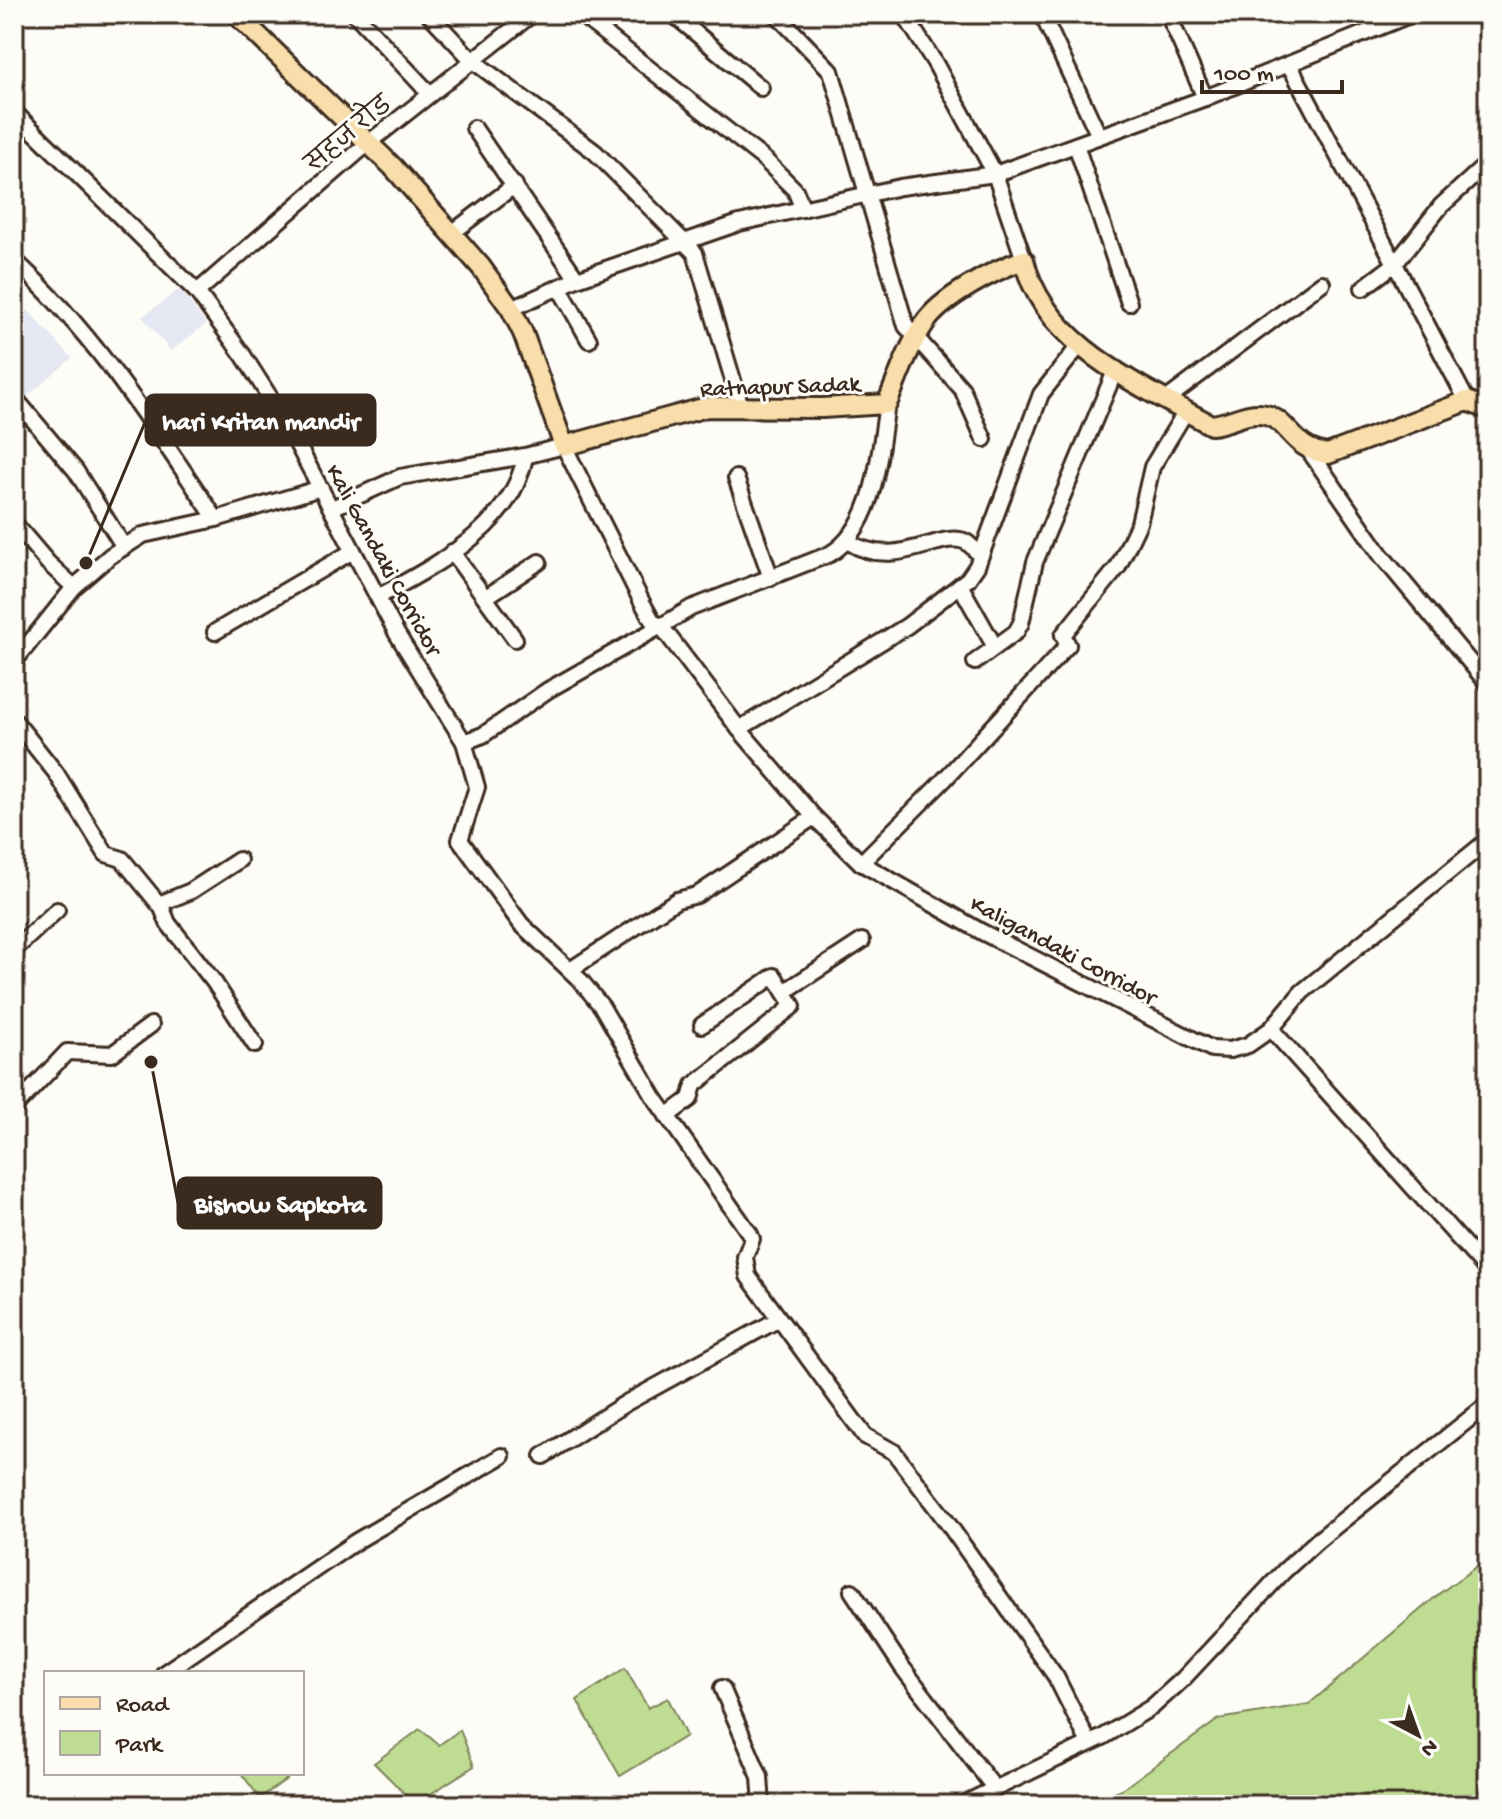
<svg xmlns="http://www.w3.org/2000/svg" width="1502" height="1819" font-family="'Gochi Hand','Playpen Sans Deva',sans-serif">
  <rect width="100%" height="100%" fill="#fdfcf7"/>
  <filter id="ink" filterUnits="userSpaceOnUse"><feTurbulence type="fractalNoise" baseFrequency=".0125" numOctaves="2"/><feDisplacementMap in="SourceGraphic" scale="16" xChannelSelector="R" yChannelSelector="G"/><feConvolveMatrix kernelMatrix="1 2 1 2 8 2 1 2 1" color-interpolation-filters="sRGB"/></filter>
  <g filter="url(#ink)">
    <g fill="#e5e7f2">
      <polygon points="180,289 206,324 171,351 142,317"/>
      <polygon points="14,295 72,358 25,398 14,386"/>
    </g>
    <g fill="#bfdc93" stroke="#7d8358" stroke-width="2">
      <polygon points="1488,1558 1488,1805 1087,1805 1124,1788 1219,1719 1309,1704 1440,1593"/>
      <polygon points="625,1668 648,1708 668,1698 686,1736 620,1776 577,1700"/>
      <polygon points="420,1729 439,1745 460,1730 474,1766 415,1804 374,1763"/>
      <polygon points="241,1773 295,1773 260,1798"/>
    </g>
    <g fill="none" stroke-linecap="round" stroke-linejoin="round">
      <defs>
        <g id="minor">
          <polyline points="355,14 430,94"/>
          <polyline points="429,14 472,60 595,152 695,253 741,407"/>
          <polyline points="580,14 765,160 795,190 803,209"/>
          <polyline points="673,14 761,88"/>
          <polyline points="776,14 831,71 906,326 962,389 984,439"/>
          <polyline points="904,14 935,63 995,174 1024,260"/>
          <polyline points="1042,14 1099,136"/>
          <polyline points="1168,14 1205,98"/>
          <polyline points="1289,64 1395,264 1363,288"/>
          <polyline points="14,112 197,292 243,355 285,421 397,634 464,742 477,787 460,840 521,924 581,981 602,1007 654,1097 750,1234 752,1239 745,1257 748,1276 865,1436 894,1452 944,1518 1056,1677 1089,1743"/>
          <polyline points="474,128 577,279"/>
          <polyline points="1076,145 1129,303"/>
          <polyline points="452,233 515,185"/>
          <path d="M14 260C96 335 154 428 216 519"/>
          <polyline points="559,287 589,340"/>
          <polyline points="197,292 366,145 532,14"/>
          <polyline points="511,309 577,279 739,223 900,187 995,174 1205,98 1412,14"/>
          <polyline points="14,397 76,471 124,547"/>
          <polyline points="1167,399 1322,283"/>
          <polyline points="1467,401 1395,264 1441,206 1488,163"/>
          <polyline points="1310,452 1381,555 1488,684"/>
          <polyline points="736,478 771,578"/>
          <path d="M332 508 400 477 525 456 564 446 642 602 653 622 661 626 691 608 830 554C876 526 879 454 887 404"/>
          <polyline points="14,523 48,563 74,587"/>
          <path d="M849 542C896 572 941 529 966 542 971 545 976 551 980 555"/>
          <polyline points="452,552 515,639"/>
          <polyline points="960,585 995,647"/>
          <path d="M378 597C434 566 513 527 525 456"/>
          <polyline points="486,597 539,562"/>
          <polyline points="215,632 353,551"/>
          <polyline points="14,662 74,587 110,556 143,535 216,519 321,488"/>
          <polyline points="975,662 1016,632 1021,623 1035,562 1116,369"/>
          <polyline points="14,720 56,773 106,854 122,859 162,908 168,923 214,982 255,1045"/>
          <polyline points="739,729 907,626 968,579 977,566 1041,394 1079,346"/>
          <polyline points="464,742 483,735 548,690 661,626 739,729 814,817 861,863 982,932 1212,1049 1230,1050 1248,1045 1271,1029 1302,992 1488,840"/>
          <polyline points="861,863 944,780 1068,645 1063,635 1118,567 1139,523 1152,467 1186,411"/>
          <polyline points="159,904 191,891 239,860"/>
          <polyline points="14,950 57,910"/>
          <polyline points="570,970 677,900 697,895 814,817"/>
          <polyline points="784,992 862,941"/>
          <polyline points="1271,1029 1488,1271"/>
          <polyline points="14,1108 67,1052 112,1054 151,1025"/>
          <polyline points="667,1116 690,1099 694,1085 793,1006 774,976 702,1025"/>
          <polyline points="543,1456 626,1403 779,1319"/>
          <polyline points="852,1591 902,1667 995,1789"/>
          <polyline points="164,1673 355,1542 502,1456"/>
          <polyline points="722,1688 760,1777 762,1805"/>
          <polyline points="961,1805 1103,1737 1152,1707 1183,1679 1284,1571 1317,1541 1488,1404"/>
        </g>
        <path id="major" d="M236 14 393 167 481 267 511 309 523 333 564 446 707 407 822 408 887 404C898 377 908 348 924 324 941 298 995 269 1024 260 1044 345 1140 385 1211 425 1229 424 1248 410 1266 415 1291 422 1292 450 1328 454L1467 401 1488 409"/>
      </defs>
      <use href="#minor" stroke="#3b2a1e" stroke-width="20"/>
      <use href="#major" stroke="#3b2a1e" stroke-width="24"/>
      <use href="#minor" stroke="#fdfcf7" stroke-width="14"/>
      <use href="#major" stroke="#f9deab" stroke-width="18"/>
    </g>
  </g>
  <g text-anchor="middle" stroke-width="6" stroke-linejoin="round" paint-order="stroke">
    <g font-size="24" fill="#3b2a1e" stroke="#fdfcf7">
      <text transform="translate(348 133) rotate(-40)" y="8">सहज रोड</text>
      <text transform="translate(780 385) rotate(-2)" y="8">Ratnapur Sadak</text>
      <text transform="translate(385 559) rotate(61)" y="8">Kali Gandaki Corridor</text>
      <text transform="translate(1064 949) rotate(28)" y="8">Kaligandaki Corridor</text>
    </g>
  </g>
  <path fill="none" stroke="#3b2a1e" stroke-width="3" d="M86 563L146 420M151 1062L178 1203"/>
  <g fill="#3b2a1e" stroke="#fdfcf7" stroke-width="3">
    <circle cx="86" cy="563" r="8"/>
    <circle cx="151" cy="1062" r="8"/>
  </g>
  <g fill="#3b2a1e" stroke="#3b2a1e" stroke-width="3">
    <rect x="146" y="395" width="229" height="50" rx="8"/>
    <rect x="178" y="1178" width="203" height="50" rx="8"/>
  </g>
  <g font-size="26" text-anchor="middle" font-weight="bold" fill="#fff">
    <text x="261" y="429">hari Kritan mandir</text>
    <text x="280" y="1212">Bishow Sapkota</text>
  </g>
  <rect width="1502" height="1819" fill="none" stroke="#fdfcf7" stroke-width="48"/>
  <rect x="24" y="24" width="1454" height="1771" fill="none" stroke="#3b2a1e" stroke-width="3" filter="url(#ink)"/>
  <rect x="44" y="1671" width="260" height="104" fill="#fdfcf7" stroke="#afa8a0" stroke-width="2"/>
  <rect x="60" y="1697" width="40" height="12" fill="#f9deab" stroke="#afa8a0" stroke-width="2"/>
  <text x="116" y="1711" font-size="24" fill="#3b2a1e">Road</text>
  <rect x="60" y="1731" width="40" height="24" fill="#bfdc93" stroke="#afa8a0" stroke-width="2"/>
  <text x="116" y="1751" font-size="24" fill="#3b2a1e">Park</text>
  <g transform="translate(1418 1735) rotate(139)" stroke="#fdfcf7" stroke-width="6" paint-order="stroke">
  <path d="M0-6L14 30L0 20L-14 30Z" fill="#3b2a1e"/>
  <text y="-12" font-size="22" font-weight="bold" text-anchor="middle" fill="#3b2a1e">N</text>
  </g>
  <path d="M1202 80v12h140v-12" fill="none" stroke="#3b2a1e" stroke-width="4"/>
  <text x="1214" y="80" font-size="24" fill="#3b2a1e" stroke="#fdfcf7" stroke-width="6" paint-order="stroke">100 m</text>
</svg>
